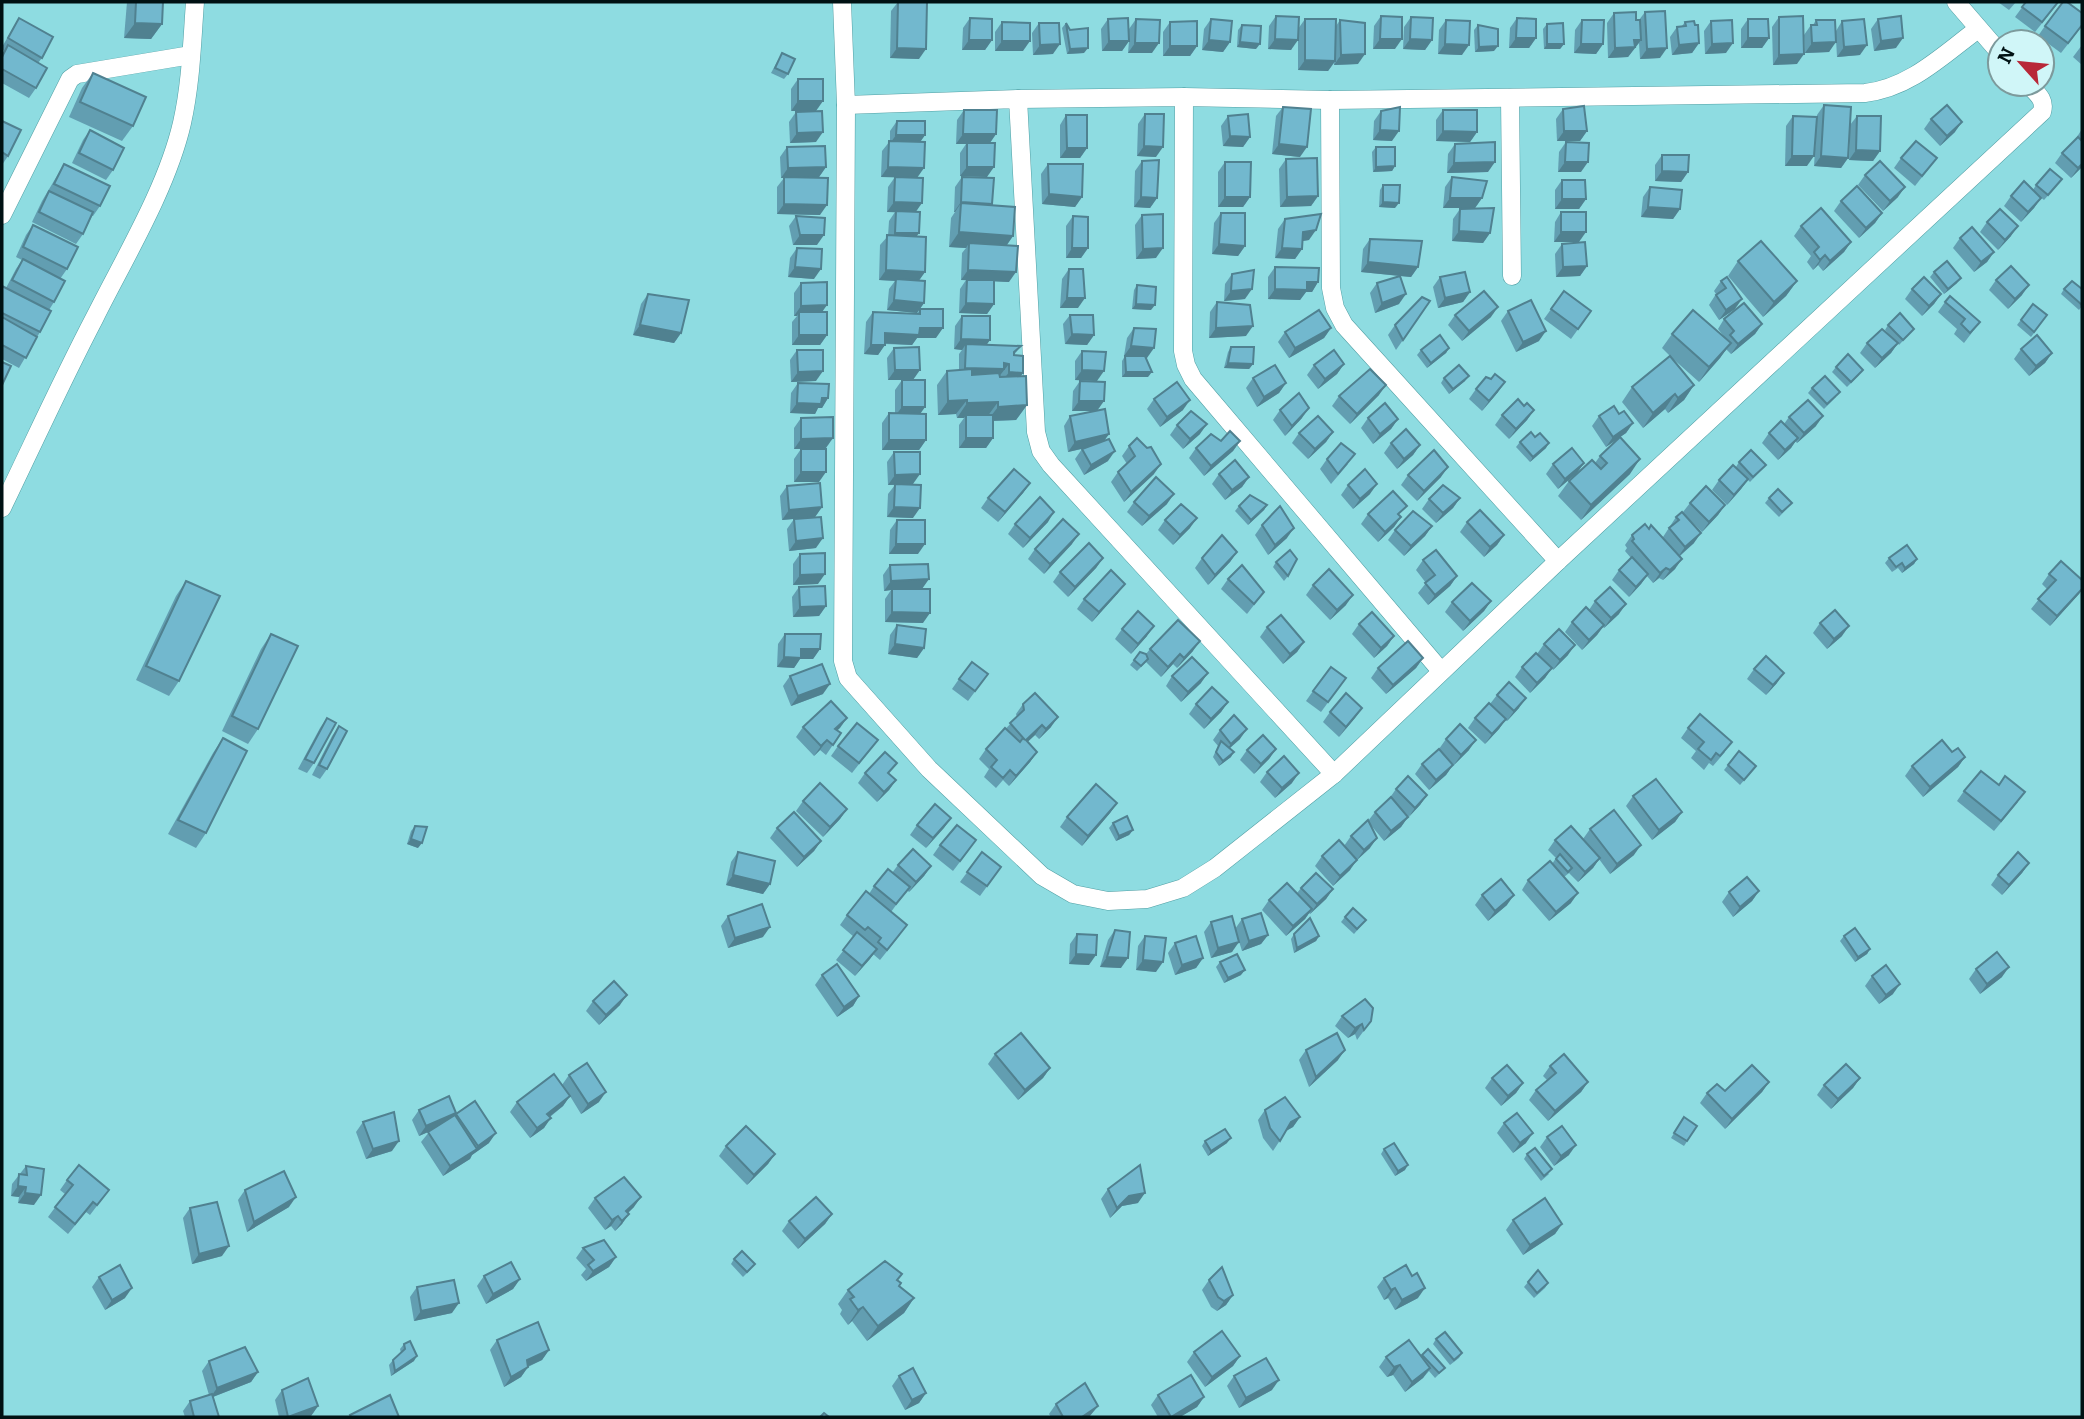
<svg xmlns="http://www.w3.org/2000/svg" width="2084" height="1419" font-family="Bitter,serif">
  <rect width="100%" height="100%" fill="#8edce1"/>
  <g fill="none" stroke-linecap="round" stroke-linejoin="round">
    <defs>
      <g id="street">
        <path d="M842 2 846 105 843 661 848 678 929 769 1042 876 1073 894 1108 901 1147 899 1183 888 1215 868 1334 774 1558 561 2042 112C2046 99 2036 93 2028 84"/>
        <polyline points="1956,2 2000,53"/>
        <polyline points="1184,97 1183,351 1186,365 1193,379 1441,671"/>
        <polyline points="1510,98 1512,276"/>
        <path d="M1018 99 1184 97 1330 100 1865 93C1910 88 1943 55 1978 29"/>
        <polyline points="1330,100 1331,288 1335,308 1344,325 1558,561"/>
        <polyline points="846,105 1018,99 1036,432 1041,451 1051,465 1334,774"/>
        <polyline points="2,215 70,79 77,74 191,55"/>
        <path d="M2 508C33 444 62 380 95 317 125 257 167 188 182 123 191 83 192 42 195 2"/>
      </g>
    </defs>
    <use href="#street" stroke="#519fa4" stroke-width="19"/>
    <use href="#street" stroke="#fff" stroke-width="18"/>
  </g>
  <g fill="#629eb1">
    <polygon points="127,2 163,2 162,24 151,39 124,38"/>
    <polygon points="898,2 919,59 890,58 891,11"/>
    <polygon points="1998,2 2016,2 2009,10"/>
    <polygon points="2026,2 2059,2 2035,32 2015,17"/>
    <polygon points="1645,12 1660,58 1640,59 1639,43 1628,57 1608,58 1607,23 1614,13 1639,20"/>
    <polygon points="1276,16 1298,29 1305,19 1336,26 1340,20 1358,64 1334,65 1334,63 1328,71 1298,70 1298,33 1291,50 1268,49 1269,26"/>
    <polygon points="1381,16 1395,49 1373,49 1374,26"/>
    <polygon points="1411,17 1432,40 1425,50 1403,49 1404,27"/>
    <polygon points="1779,17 1797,64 1773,65 1772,27"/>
    <polygon points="19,18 42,58 38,63 36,88 29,98 2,83 2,54 4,51 2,49 2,47"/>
    <polygon points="970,18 992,40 985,50 962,50 963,28"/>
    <polygon points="1517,18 1536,38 1529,48 1509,48 1510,28"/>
    <polygon points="1108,19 1129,38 1129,29 1136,19 1152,53 1128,53 1129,41 1122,51 1102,51 1101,29"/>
    <polygon points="1211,19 1230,42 1223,52 1202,50 1204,29"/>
    <polygon points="1748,19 1769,38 1762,48 1741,48 1741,29"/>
    <polygon points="1878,19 1896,48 1874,51 1871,29"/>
    <polygon points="1446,20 1462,55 1438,54 1439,30"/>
    <polygon points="1582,20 1603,44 1596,54 1574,53 1575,30"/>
    <polygon points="1816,20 1836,31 1842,21 1860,55 1837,57 1836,39 1829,52 1805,53 1804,35 1811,25 1813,25"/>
    <polygon points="1711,21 1726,53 1705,54 1704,31"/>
    <polygon points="1002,22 1023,51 995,51 995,32"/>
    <polygon points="1170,22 1197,46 1190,56 1163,56 1163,32"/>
    <polygon points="1685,22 1699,43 1692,53 1672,55 1670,37 1677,27 1682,26"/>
    <polygon points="1039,23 1053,54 1033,55 1032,33"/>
    <polygon points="1066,23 1084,53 1067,54 1062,28"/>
    <polygon points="1547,24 1564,44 1560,49 1544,49 1543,29"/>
    <polygon points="1242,25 1256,49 1237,47 1238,30"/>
    <polygon points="1478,25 1494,51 1475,52 1474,30"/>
    <polygon points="2045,26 2082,26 2061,53 2038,36"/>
    <polygon points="2082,45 2082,65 2073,57"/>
    <polygon points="782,53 788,74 784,79 771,73"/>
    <polygon points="93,73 133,126 122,141 69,117 82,88"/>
    <polygon points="798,79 823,79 791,111 791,89"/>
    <polygon points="1824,105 1848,158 1841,168 1814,166 1817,115"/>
    <polygon points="1283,107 1300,157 1272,154 1276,116"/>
    <polygon points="1563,109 1587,131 1580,141 1557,141 1556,119"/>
    <polygon points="964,110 996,134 990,143 987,177 960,176 960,153 966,144 956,144 957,120"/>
    <polygon points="1443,110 1477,132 1470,142 1436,141 1436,120"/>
    <polygon points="1381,111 1392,141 1373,140 1374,121"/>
    <polygon points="796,112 816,142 790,143 789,122"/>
    <polygon points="1145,114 1156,157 1137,156 1138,124"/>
    <polygon points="1066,115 1087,148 1080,158 1060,158 1060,125"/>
    <polygon points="1228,116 1250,137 1243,147 1223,146 1221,126"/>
    <polygon points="1793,116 1807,166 1785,166 1786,126"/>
    <polygon points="1857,116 1880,151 1873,161 1849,160 1850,125"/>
    <polygon points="1931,119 1955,132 1940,146 1924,129"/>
    <polygon points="2,121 8,156 2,165"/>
    <polygon points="897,121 925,135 920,142 917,178 916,212 917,237 925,272 918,281 924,303 917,313 887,310 889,289 895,281 879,280 880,245 888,236 889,221 895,212 887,212 888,187 895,177 881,177 882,151 890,141 890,131"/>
    <polygon points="2082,129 2082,167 2071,178 2055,163 2062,153 2075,140"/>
    <polygon points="90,130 113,170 106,180 72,163 83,140"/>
    <polygon points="1566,142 1581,172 1558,172 1559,152"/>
    <polygon points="1455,144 1488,172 1447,173 1448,154"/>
    <polygon points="787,147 826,167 819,177 792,177 820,215 777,214 777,187 784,178 781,178 780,157"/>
    <polygon points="1376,147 1395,166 1392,171 1373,172 1372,152"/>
    <polygon points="1662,155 1688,172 1681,182 1655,181 1655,165"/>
    <polygon points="1901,158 1937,158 1915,186 1894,168"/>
    <polygon points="1286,159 1318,196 1311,206 1280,207 1279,169"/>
    <polygon points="1142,161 1157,198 1150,208 1134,207 1135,171"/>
    <polygon points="1225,162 1250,197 1243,207 1218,207 1218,172"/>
    <polygon points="64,164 100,206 93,216 92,216 83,234 76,244 32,222 42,201"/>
    <polygon points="1048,164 1082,197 1075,207 1042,204 1041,174"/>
    <polygon points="1865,175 1898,197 1883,211 1858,185"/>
    <polygon points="962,177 991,205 1013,236 1007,245 1009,282 994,281 994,304 987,314 959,313 960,289 966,280 961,280 962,253 966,248 949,247 951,218 955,212 954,212 955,187"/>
    <polygon points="1452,177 1482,198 1475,208 1443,208 1445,187"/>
    <polygon points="1562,180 1586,199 1579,209 1555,209 1555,190"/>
    <polygon points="2058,184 2044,200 2038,195 2041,198 2034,208 2021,222 2004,206 2011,196 2033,190 2036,185"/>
    <polygon points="1383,185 1395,208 1379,207 1380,190"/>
    <polygon points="1650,187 1680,209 1673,219 1641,217 1643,197"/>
    <polygon points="1841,201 1882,213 1875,223 1859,238 1834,211"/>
    <polygon points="1460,209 1490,233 1483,243 1452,241 1453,219"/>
    <polygon points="1561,212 1579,242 1554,242 1555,222"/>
    <polygon points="1221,213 1245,246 1238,256 1212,254 1214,223"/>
    <polygon points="1142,215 1156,258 1136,259 1135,225"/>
    <polygon points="796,216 817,245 793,245 789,226"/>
    <polygon points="1073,216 1088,248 1081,258 1066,258 1066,226"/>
    <polygon points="1285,219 1309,240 1302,241 1302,249 1295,259 1275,258 1278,229"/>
    <polygon points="1987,222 2011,236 1998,250 1980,232"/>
    <polygon points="33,225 67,269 60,279 54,302 49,310 40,332 19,368 2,359 2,286 6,288 16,269 22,260 16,257 26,235"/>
    <polygon points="1801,226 1851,242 1844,252 1823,271 1818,265 1813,270 1807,262 1811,256 1794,236"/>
    <polygon points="1960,238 1994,252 1987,262 1974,272 1953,248"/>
    <polygon points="1370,239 1418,267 1411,277 1400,276 1399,304 1375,313 1370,293 1377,283 1400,276 1361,272 1363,249"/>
    <polygon points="1562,244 1587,266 1580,276 1556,277 1555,254"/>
    <polygon points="797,248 814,279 788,277 790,258"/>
    <polygon points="1738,261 1797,281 1786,296 1763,317 1728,276"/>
    <polygon points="1275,267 1318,282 1312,292 1306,292 1300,300 1268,299 1268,277"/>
    <polygon points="1069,269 1078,308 1060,308 1062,279"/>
    <polygon points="1934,272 1957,283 1944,294 1930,277"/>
    <polygon points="1232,274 1245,299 1224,301 1225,284"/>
    <polygon points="1440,277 1470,292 1463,302 1438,308 1433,287"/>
    <polygon points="1727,277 1735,309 1719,320 1709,305 1716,294 1714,291 1721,281"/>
    <polygon points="1996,280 2022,295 2008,309 1989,290"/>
    <polygon points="801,283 822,312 827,335 820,345 792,345 792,322 797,316 794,316 794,293"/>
    <polygon points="1137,285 1151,310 1132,309 1134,290"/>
    <polygon points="1912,289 1941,294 1934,304 1922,316 1905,299"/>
    <polygon points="2064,289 2082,289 2082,306 2079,310 2061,294"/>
    <polygon points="1564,291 1591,311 1571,339 1544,319"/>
    <polygon points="648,294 681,333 674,343 633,335 641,304"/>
    <polygon points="1430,301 1396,350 1388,335 1395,325"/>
    <polygon points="1217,302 1246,336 1209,338 1210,312"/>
    <polygon points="1945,302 1980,322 1964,343 1954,334 1957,329 1938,312"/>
    <polygon points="2033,304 2047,315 2031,337 2017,325"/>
    <polygon points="920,309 936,338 917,338 912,345 885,344 878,355 864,354 866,322 873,312 917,314"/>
    <polygon points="1508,311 1539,341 1516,352 1501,321"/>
    <polygon points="1070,315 1094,335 1087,345 1065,344 1063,324"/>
    <polygon points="1455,315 1491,317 1462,341 1448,325"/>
    <polygon points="962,316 987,345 1021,346 1014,355 1023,373 1020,376 1027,405 1016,420 993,421 993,438 986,448 959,448 959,425 964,418 957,418 956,414 938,415 937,385 947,371 959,370 959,354 962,350 954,349 955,326"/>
    <polygon points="1724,319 1762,324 1755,334 1731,354 1726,349 1720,358 1699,382 1671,357 1694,385 1684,400 1668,413 1665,409 1643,428 1622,402 1632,387 1670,356 1662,348 1672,334 1726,339 1718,329"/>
    <polygon points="1888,325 1914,329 1899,345 1898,343 1891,353 1875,368 1860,353 1867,343 1892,338 1885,330"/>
    <polygon points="1134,328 1147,358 1146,358 1148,377 1122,377 1122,361 1125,356 1124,356 1127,338"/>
    <polygon points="1331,328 1324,338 1289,358 1278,342 1285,332"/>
    <polygon points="1231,347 1253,364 1249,369 1224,368 1228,352"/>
    <polygon points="894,348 913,380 925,407 920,413 926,440 919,450 882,450 882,423 889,413 895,413 895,390 902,380 888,380 887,358"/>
    <polygon points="1449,348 1446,353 1427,368 1417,355 1421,350"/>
    <polygon points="2021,349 2052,353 2045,363 2029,376 2014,359"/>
    <polygon points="797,350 816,381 791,382 790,360"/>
    <polygon points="1082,351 1097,381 1075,380 1075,361"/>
    <polygon points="1344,364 1337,374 1318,389 1307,375 1314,365"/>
    <polygon points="1836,367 1859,375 1847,387 1832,372"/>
    <polygon points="1253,378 1286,383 1279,393 1257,407 1246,388"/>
    <polygon points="1444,378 1465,381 1449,394 1441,383"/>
    <polygon points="1080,381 1098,411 1109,434 1104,440 1108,461 1084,475 1075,459 1082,449 1086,448 1068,452 1064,426 1070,416 1094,411 1072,411 1073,391"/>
    <polygon points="798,383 828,398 822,408 818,408 815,414 790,413 791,393"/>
    <polygon points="1812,388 1836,397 1824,409 1808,393"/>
    <polygon points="1476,389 1498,392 1482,411 1469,399"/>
    <polygon points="1379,395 1350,424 1332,406 1339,396"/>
    <polygon points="1154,399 1183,410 1160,427 1147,409"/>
    <polygon points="1524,406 1534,410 1527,420 1509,439 1495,425 1502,415"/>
    <polygon points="1280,410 1302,418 1285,436 1273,420"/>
    <polygon points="1619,414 1633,423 1626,433 1620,437 1630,474 1581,520 1558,496 1569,481 1595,463 1600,456 1619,438 1606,447 1592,426 1599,416"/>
    <polygon points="1789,417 1816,426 1797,443 1795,441 1791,448 1778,460 1762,443 1769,433 1784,424"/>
    <polygon points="801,418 826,448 803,449 819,482 794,482 794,459 801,449 794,449 794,428"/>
    <polygon points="1368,418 1398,419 1391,429 1373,444 1361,428"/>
    <polygon points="1177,425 1200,434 1183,449 1170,435"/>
    <polygon points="1333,432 1326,442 1308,459 1292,443 1299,433"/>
    <polygon points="1535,437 1546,448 1530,462 1516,447 1520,442"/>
    <polygon points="1221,441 1240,441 1233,451 1204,476 1189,458 1196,448"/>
    <polygon points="1391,443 1420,445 1413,455 1397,469 1384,453"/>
    <polygon points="1129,446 1147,448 1154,474 1124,502 1111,482 1118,472 1127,464 1122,456"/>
    <polygon points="894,452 913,484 913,518 887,517 888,494 895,485 888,485 887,462"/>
    <polygon points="1327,459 1348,464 1331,484 1320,469"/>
    <polygon points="1739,462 1766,465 1750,482 1748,480 1741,489 1727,505 1712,490 1719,480 1736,467"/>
    <polygon points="1584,463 1577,473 1558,489 1546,474 1553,464"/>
    <polygon points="1219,474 1249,477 1242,487 1225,500 1212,484"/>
    <polygon points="1408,475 1441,477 1417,501 1401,485"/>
    <polygon points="1030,483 1023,493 998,522 981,508 988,498"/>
    <polygon points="1348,485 1370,494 1353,509 1341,495"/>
    <polygon points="787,486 822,507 815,517 782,520 780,496"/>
    <polygon points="1460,498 1453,508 1436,523 1422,509 1429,499"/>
    <polygon points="1769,498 1792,503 1779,517 1765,503"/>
    <polygon points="1134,502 1167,504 1142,526 1127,512"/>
    <polygon points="1690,503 1725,505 1718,515 1702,532 1684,514 1694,543 1680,556 1675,569 1663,580 1659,578 1653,583 1647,576 1641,584 1629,597 1612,580 1619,570 1631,558 1625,551 1627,548 1625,545 1632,535 1649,528 1663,537 1676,517 1683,512"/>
    <polygon points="1267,505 1264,510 1248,525 1235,511 1239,506"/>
    <polygon points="1368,514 1400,516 1401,517 1394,527 1378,542 1361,524"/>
    <polygon points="794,519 816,548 789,551 787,529"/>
    <polygon points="897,520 918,554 889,554 890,530"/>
    <polygon points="1165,520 1190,528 1173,545 1158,530"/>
    <polygon points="1048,522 1023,548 1008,534 1015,524"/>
    <polygon points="1467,522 1504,535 1497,545 1484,557 1460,532"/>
    <polygon points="1262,525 1287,538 1268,555 1255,535"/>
    <polygon points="1432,526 1425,536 1404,556 1388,540 1395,530"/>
    <polygon points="1072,544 1044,574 1028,559 1035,549"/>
    <polygon points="1237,552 1230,562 1208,585 1195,568 1202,558"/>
    <polygon points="800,554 818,584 793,585 793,564"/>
    <polygon points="1103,558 1096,568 1068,597 1053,582 1060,572"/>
    <polygon points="1889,558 1917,559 1914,564 1902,573 1898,568 1892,572 1885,563"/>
    <polygon points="1423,560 1457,576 1450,586 1428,605 1418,593 1426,583 1416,570"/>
    <polygon points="1276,562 1288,576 1284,581 1273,567"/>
    <polygon points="890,565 922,589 923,623 885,622 885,599 891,590 884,591 883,575"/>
    <polygon points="2049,574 2082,580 2082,590 2050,626 2031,609 2047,589 2042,584"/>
    <polygon points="1228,579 1264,592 1247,614 1221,589"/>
    <polygon points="186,581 179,681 169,696 136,680 176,596"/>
    <polygon points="1313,585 1346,605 1330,620 1306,595"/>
    <polygon points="799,587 826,606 819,616 793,617 792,597"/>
    <polygon points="1118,593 1092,622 1077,609 1084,599"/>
    <polygon points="1491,601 1484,611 1463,631 1445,612 1452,602"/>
    <polygon points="1595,601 1619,614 1604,628 1603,627 1597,635 1582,650 1565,632 1572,622 1589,610"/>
    <polygon points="1820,623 1842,636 1827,649 1813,633"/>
    <polygon points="1359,624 1394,636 1387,646 1374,658 1352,634"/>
    <polygon points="897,625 924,648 917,658 888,654 890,635"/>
    <polygon points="1267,627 1304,642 1297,652 1283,664 1260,637"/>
    <polygon points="1122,629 1147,636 1131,654 1115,639"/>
    <polygon points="271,634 258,729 248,744 222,731 261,649"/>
    <polygon points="785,634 820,649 813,659 800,659 794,668 777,667 778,644"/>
    <polygon points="1544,644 1568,655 1553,670 1552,668 1545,678 1530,693 1515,677 1522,667 1537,654"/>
    <polygon points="1150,649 1193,651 1177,668 1173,664 1161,677 1146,662 1137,671 1130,665 1134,660 1146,654"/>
    <polygon points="1423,658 1416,668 1386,694 1371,678 1378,668"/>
    <polygon points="1754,669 1777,683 1766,695 1747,679"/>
    <polygon points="988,674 968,701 952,689 959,679"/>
    <polygon points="790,676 823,694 791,706 783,686"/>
    <polygon points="1172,676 1201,683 1181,702 1166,686"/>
    <polygon points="1346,678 1321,712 1306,701 1313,691"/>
    <polygon points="1497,695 1519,708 1507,721 1505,720 1499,729 1485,744 1468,728 1475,718 1490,704"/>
    <polygon points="1228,702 1221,712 1204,729 1189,714 1196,704"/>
    <polygon points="1023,704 1051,727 1039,739 1035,735 1027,742 1037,752 1030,762 1009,786 1003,780 996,788 984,777 989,769 979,759 986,749 1017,717 1016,714"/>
    <polygon points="1362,708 1339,737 1323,722 1330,712"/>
    <polygon points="327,718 314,763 307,773 298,769 320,728"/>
    <polygon points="847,718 837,730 841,733 826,755 820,750 814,756 796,737 803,727"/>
    <polygon points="339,726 327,769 320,779 312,775 332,736"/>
    <polygon points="1688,728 1725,752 1713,766 1709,763 1704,770 1691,758 1696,751 1681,738"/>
    <polygon points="1220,730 1240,739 1229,749 1231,757 1219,766 1213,757 1218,746 1213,740"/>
    <polygon points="223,738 206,833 196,848 168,834 213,753"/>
    <polygon points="1446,739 1469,750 1454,765 1442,752 1453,765 1446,775 1429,790 1415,774 1422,764 1439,749"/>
    <polygon points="878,740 852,773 831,756 838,746"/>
    <polygon points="1276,749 1269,759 1254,774 1240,760 1247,750"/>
    <polygon points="1952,752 1965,757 1958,767 1923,797 1905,776 1912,766"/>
    <polygon points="1728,765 1752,771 1740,785 1724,770"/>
    <polygon points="1267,772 1292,783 1275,798 1260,782"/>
    <polygon points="865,773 890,774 896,780 889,790 877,802 858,783"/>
    <polygon points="1999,785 2018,802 1994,831 1957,801 1964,791"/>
    <polygon points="1396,789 1427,795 1420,805 1408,817 1401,827 1384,841 1370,824 1370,848 1357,860 1354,857 1350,870 1333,886 1315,866 1322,856 1344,846 1351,836 1368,821 1375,812 1389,799"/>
    <polygon points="1633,796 1682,812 1675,822 1652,840 1626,806"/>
    <polygon points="803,801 847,809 840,819 823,837 796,811"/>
    <polygon points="1117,803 1110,813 1082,846 1060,827 1067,817"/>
    <polygon points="951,818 926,848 910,835 917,825"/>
    <polygon points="1113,823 1133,830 1129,835 1116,841 1109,828"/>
    <polygon points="415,826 418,848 407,844 411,831"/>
    <polygon points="777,828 821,841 814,851 797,867 770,838"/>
    <polygon points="1590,829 1634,855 1610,874 1599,859 1593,868 1578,882 1569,873 1564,877 1571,903 1549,921 1522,890 1528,880 1552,864 1556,858 1548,850 1555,840 1583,839"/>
    <polygon points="940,845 969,850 953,871 933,855"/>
    <polygon points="738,852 770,884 763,894 726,885 731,862"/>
    <polygon points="982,852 1001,867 980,896 960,882"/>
    <polygon points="2029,863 2022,873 2002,895 1991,885 1998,875"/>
    <polygon points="898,865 931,866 924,876 909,892 907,890 891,912 900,935 880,960 873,954 855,976 836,960 854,937 840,925 847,915 869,894 874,886 892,873"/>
    <polygon points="1301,888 1333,889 1326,899 1310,914 1309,913 1305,919 1286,936 1262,910 1269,900 1297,893"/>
    <polygon points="1759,891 1752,901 1733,917 1722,902 1729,892"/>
    <polygon points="1482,895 1507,905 1488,921 1475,905"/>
    <polygon points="728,916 763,937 728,948 721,926"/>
    <polygon points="1345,917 1366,920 1354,934 1341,922"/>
    <polygon points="1242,919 1268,935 1261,944 1242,951 1238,938 1232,952 1211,958 1204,932 1211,922 1235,929"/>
    <polygon points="1115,930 1121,968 1100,967 1108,940"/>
    <polygon points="1077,934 1089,965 1069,964 1070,944"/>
    <polygon points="1294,934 1319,936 1316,941 1294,953 1291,939"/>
    <polygon points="1145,936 1156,972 1136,970 1138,946"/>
    <polygon points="1844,936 1870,949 1867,954 1855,962 1840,941"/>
    <polygon points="1175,943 1203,958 1196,968 1175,975 1168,953"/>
    <polygon points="1220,962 1241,975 1224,983 1216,967"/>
    <polygon points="1976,969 2002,977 1980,994 1969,979"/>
    <polygon points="822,975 859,996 853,1006 837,1017 815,985"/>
    <polygon points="1872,976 1893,994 1879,1004 1865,986"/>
    <polygon points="593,1001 620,1005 599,1025 586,1011"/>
    <polygon points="1342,1016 1371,1021 1357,1040 1355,1034 1348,1038 1335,1026"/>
    <polygon points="1306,1050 1338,1060 1309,1087 1299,1060"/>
    <polygon points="995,1054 1050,1068 1043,1078 1018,1100 988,1064"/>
    <polygon points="1550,1066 1588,1082 1581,1092 1548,1121 1529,1100 1536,1090 1547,1080 1543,1076"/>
    <polygon points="569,1075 599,1102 581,1114 570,1096 563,1106 550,1117 544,1128 530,1138 510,1112 517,1102 562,1085"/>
    <polygon points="1492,1078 1523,1083 1516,1093 1501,1106 1485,1088"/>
    <polygon points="1860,1078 1853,1088 1831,1109 1817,1095 1824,1085"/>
    <polygon points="1769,1082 1762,1092 1725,1129 1700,1103 1707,1093 1725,1091"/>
    <polygon points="419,1110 456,1113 454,1116 456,1114 489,1143 472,1155 470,1159 443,1176 421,1142 430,1131 419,1136 412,1120"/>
    <polygon points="1265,1110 1300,1117 1293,1127 1286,1131 1273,1151 1263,1138 1258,1120"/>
    <polygon points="1684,1117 1697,1126 1684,1146 1671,1138"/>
    <polygon points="363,1122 392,1151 366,1159 356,1132"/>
    <polygon points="1504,1123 1526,1143 1513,1153 1497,1133"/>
    <polygon points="1547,1137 1569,1155 1554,1166 1540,1147"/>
    <polygon points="1205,1141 1227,1143 1208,1156 1202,1146"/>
    <polygon points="726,1146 775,1154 768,1164 747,1185 719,1156"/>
    <polygon points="1384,1149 1405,1170 1395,1176 1381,1154"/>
    <polygon points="1527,1154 1549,1174 1541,1181 1524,1159"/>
    <polygon points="26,1166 34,1205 18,1203 19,1197 11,1196 12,1184"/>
    <polygon points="67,1180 109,1190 90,1215 86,1212 68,1234 48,1217 65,1194 60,1190"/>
    <polygon points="1108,1189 1138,1203 1122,1206 1110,1218 1101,1199"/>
    <polygon points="245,1190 289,1207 247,1232 238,1200"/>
    <polygon points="595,1198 634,1207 628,1213 622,1224 615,1231 611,1226 605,1230 588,1208"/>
    <polygon points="190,1208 222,1256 192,1264 183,1218"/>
    <polygon points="832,1214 825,1224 798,1249 782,1231 789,1221"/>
    <polygon points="1513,1220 1562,1224 1555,1234 1523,1255 1506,1230"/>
    <polygon points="583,1248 616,1257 609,1267 586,1281 581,1275 586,1269 576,1258"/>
    <polygon points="734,1259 751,1269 743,1277 731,1264"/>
    <polygon points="1538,1270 1548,1283 1545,1288 1534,1298 1524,1287"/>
    <polygon points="484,1276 520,1279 513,1289 486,1304 477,1286"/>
    <polygon points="99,1277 125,1298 105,1310 92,1287"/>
    <polygon points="1384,1278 1418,1298 1395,1310 1388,1298 1384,1300 1377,1287"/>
    <polygon points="1209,1280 1233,1295 1226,1305 1217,1311 1211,1307 1202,1290"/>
    <polygon points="897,1281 899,1286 914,1298 904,1313 867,1341 852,1321 848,1325 840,1314 842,1310 838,1304 848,1290"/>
    <polygon points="417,1287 452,1313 414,1321 410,1297"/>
    <polygon points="1436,1339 1462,1353 1459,1358 1450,1365 1433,1344"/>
    <polygon points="497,1340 549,1350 542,1360 528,1367 521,1377 504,1387 490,1350"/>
    <polygon points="404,1344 414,1361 391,1376 389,1365 393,1360 401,1353 400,1349"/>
    <polygon points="1428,1349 1445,1368 1435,1378 1429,1371 1423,1378 1405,1392 1393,1375 1387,1377 1379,1367 1386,1357 1421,1356"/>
    <polygon points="1194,1352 1240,1356 1233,1366 1205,1387 1187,1362"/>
    <polygon points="209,1361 258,1372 251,1382 213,1397 219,1417 185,1417 183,1411 190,1401 209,1395 202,1371"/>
    <polygon points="899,1376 926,1393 919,1403 905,1410 892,1386"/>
    <polygon points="1234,1376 1272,1390 1239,1408 1227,1386"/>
    <polygon points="282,1390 318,1406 311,1416 308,1417 279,1417 275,1400"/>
    <polygon points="1158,1395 1204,1397 1197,1407 1180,1417 1158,1417 1151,1405"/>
    <polygon points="1056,1404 1098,1406 1089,1417 1051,1417 1049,1414"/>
  </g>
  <g fill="#508190">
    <polygon points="135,23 162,24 151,39 124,38"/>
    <polygon points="1516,38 1536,38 1529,48 1509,48"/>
    <polygon points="1748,38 1769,38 1762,48 1741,48"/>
    <polygon points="1903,38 1896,48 1874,51 1881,41"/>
    <polygon points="1275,39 1298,40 1291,50 1268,49"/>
    <polygon points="1380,39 1402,39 1395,49 1373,49"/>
    <polygon points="1410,39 1432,40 1425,50 1403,49"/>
    <polygon points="969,40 992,40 985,50 962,50"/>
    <polygon points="1209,40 1230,42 1223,52 1202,50"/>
    <polygon points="1634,40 1641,40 1628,57 1608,58 1615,48"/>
    <polygon points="1002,41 1030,41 1023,51 995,51"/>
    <polygon points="1109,41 1129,41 1122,51 1102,51"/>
    <polygon points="1240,42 1260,44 1256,49 1237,47"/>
    <polygon points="1836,42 1829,52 1805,53 1812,43"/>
    <polygon points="1135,43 1159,43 1152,53 1128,53"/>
    <polygon points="1699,43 1692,53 1672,55 1679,45"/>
    <polygon points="1733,43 1726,53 1705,54 1712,44"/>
    <polygon points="1060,44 1053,54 1033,55 1040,45"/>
    <polygon points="1445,44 1469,45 1462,55 1438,54"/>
    <polygon points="1547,44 1564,44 1560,49 1544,49"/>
    <polygon points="1581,44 1603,44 1596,54 1574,53"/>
    <polygon points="1867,45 1860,55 1837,57 1844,47"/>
    <polygon points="1170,46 1197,46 1190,56 1163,56"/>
    <polygon points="1498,46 1494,51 1475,52 1479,47"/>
    <polygon points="897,48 926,49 919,59 890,58"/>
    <polygon points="1088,48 1084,53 1067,54 1070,49"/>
    <polygon points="1667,48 1660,58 1640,59 1647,49"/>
    <polygon points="1365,54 1358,64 1334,65 1341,55"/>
    <polygon points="1804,54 1797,64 1773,65 1779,55"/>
    <polygon points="1305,60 1335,61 1328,71 1298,70"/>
    <polygon points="798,101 823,101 816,111 791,111"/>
    <polygon points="1962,122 1955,132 1940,146 1947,136"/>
    <polygon points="1380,130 1399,131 1392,141 1373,140"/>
    <polygon points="1443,131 1477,132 1470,142 1436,141"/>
    <polygon points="1564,131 1587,131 1580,141 1557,141"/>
    <polygon points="823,132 816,142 790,143 797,133"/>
    <polygon points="963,134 996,134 989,144 956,144"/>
    <polygon points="896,135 925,135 918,145 889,145"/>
    <polygon points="1230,136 1250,137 1243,147 1223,146"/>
    <polygon points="1279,144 1307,147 1300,157 1272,154"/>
    <polygon points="1144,146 1163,147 1156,157 1137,156"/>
    <polygon points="1067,148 1087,148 1080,158 1060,158"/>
    <polygon points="1856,150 1880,151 1873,161 1849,160"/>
    <polygon points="1792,156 1814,156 1807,166 1785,166"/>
    <polygon points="1821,156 1848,158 1841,168 1814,166"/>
    <polygon points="1495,162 1488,172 1447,173 1454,163"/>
    <polygon points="1565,162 1588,162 1581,172 1558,172"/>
    <polygon points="2082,164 2082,167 2071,178 2078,168"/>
    <polygon points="1395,166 1392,171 1373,172 1376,167"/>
    <polygon points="826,167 819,177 781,178 788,168"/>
    <polygon points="888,167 924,168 917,178 881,177"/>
    <polygon points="967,167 994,167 987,177 960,176"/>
    <polygon points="1662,171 1688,172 1681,182 1655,181"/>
    <polygon points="1905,187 1898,197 1883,211 1890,201"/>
    <polygon points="1049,194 1082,197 1075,207 1042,204"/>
    <polygon points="1318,196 1311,206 1280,207 1287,197"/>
    <polygon points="1141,197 1157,198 1150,208 1134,207"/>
    <polygon points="1225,197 1250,197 1243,207 1218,207"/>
    <polygon points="1450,198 1482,198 1475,208 1443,208"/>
    <polygon points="2041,198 2034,208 2021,222 2028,212"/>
    <polygon points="1562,199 1586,199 1579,209 1555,209"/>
    <polygon points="894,202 922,203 915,213 887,212"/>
    <polygon points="961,202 992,204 985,213 961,203 955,212 954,212"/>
    <polygon points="1383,202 1399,203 1395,208 1379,207"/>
    <polygon points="784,204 827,205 820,215 777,214"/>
    <polygon points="1648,207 1680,209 1673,219 1641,217"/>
    <polygon points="1882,213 1875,223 1859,238 1866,228"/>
    <polygon points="2018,226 2011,236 1998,250 2005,240"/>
    <polygon points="1316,230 1309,240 1296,242 1303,232"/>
    <polygon points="1459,231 1490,233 1483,243 1452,241"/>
    <polygon points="959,232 1013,236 1003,250 969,243 966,248 949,247"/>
    <polygon points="1561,232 1586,232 1579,242 1554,242"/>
    <polygon points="895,233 919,233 912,243 888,243"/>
    <polygon points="800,235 824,235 817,245 793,245"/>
    <polygon points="1851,242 1844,252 1823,271 1830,261"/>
    <polygon points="1219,244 1245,246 1238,256 1212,254"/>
    <polygon points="1072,248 1088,248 1081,258 1066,258"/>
    <polygon points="1163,248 1156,258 1136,259 1143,249"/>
    <polygon points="1282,248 1302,249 1295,259 1275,258"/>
    <polygon points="1994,252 1987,262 1974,272 1981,262"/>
    <polygon points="1825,255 1818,265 1813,270 1820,260"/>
    <polygon points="1368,262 1418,267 1411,277 1361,272"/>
    <polygon points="1587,266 1580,276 1556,277 1563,267"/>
    <polygon points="795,267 821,269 814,279 788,277"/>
    <polygon points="886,270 925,272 918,282 879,280"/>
    <polygon points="968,270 1016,272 1009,282 961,280"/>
    <polygon points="1961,278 1957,283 1944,294 1948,289"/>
    <polygon points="1797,281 1786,296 1763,317 1774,302"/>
    <polygon points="1307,282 1318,282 1312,292 1306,292 1300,300 1268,299 1275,289"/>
    <polygon points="2029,285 2022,295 2008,309 2015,299"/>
    <polygon points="1252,289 1245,299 1224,301 1231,291"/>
    <polygon points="1470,292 1463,302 1438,308 1445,298"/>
    <polygon points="1406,294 1399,304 1375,313 1382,303"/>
    <polygon points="1941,294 1934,304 1922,316 1929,306"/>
    <polygon points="1067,298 1085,298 1078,308 1060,308"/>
    <polygon points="1742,299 1735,309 1719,320 1726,310"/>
    <polygon points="894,300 924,303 917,313 887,310"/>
    <polygon points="966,303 994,304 987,314 959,313"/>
    <polygon points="1136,304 1155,305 1151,310 1132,309"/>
    <polygon points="827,305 820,315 799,312 797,316 794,316 801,306"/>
    <polygon points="1498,307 1491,317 1462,341 1469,331"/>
    <polygon points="1762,324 1755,334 1731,354 1738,344"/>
    <polygon points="640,325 681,333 674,343 633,335"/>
    <polygon points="1253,326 1246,336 1209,338 1216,328"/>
    <polygon points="920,328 943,328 936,338 917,338 912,345 878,343 885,333"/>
    <polygon points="1331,328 1324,338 1289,358 1295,348"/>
    <polygon points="1546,331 1539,341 1516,352 1523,342"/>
    <polygon points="1072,334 1094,335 1087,345 1065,344"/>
    <polygon points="799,335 827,335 820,345 792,345"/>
    <polygon points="961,339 990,340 983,350 966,344 962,350 954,349"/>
    <polygon points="1731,343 1720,358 1699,382 1709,367"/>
    <polygon points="1898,343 1891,353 1875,368 1882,358"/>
    <polygon points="871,345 885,345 878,355 864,354"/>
    <polygon points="1131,346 1154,348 1147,358 1124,356"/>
    <polygon points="1449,348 1446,353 1427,368 1431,363"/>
    <polygon points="2052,353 2045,363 2029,376 2036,366"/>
    <polygon points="1004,363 1009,364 997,379 958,378 965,368"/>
    <polygon points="1228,363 1253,364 1249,369 1224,368"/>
    <polygon points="1344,364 1337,374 1318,389 1325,379"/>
    <polygon points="895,370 920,370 913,380 888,380"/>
    <polygon points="1082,370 1104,371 1097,381 1075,380"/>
    <polygon points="823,371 816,381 791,382 798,372"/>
    <polygon points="1009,372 1023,373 1016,383 1002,382"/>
    <polygon points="1126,372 1152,372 1148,377 1122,377"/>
    <polygon points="1469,376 1465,381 1449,394 1453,389"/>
    <polygon points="1505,382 1498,392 1482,411 1489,401"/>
    <polygon points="1286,383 1279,393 1257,407 1264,397"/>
    <polygon points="1386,385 1379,395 1350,424 1357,414"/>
    <polygon points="1694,385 1684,400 1668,413 1678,398"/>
    <polygon points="1675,394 1665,409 1643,428 1653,413"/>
    <polygon points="822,398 828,398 822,408 818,408 815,414 790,413 797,403"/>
    <polygon points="967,400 956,414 938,415 948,401"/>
    <polygon points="1190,400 1183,410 1160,427 1167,417"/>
    <polygon points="1079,401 1104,401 1097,411 1072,411"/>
    <polygon points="998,402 987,417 966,415 964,418 957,418 967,403"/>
    <polygon points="1027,405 1016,420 987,421 998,407"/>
    <polygon points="902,407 925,407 918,417 895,416"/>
    <polygon points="1309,408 1302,418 1285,436 1292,426"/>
    <polygon points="1534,410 1527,420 1509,439 1516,429"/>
    <polygon points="1823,416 1816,426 1797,443 1804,433"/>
    <polygon points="1398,419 1391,429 1373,444 1380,434"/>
    <polygon points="1633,423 1626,433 1606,447 1613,437"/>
    <polygon points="1207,424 1200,434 1183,449 1190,439"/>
    <polygon points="1333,432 1326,442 1308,459 1315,449"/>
    <polygon points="1109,434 1102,444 1068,452 1075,442"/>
    <polygon points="833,438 826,448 794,449 801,439"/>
    <polygon points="966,438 993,438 986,448 959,448"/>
    <polygon points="1798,438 1791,448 1778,460 1785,450"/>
    <polygon points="889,440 926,440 919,450 882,450"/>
    <polygon points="1240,441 1233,451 1204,476 1211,466"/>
    <polygon points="1549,443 1546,448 1530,462 1533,457"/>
    <polygon points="1420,445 1413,455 1397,469 1404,459"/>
    <polygon points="1115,451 1108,461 1084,475 1091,465"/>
    <polygon points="1640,459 1630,474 1581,520 1591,505"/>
    <polygon points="1584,463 1577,473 1558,489 1565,479"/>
    <polygon points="1161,464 1154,474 1124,502 1131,492"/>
    <polygon points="1448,467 1441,477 1417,501 1424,491"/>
    <polygon points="801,472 826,472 819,482 794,482"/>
    <polygon points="920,474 913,484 888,485 895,475"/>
    <polygon points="1249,477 1242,487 1225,500 1232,490"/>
    <polygon points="1748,479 1741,489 1727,505 1734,495"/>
    <polygon points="1030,483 1023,493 998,522 1005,512"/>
    <polygon points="1377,484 1370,494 1353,509 1360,499"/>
    <polygon points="1174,494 1167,504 1142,526 1149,516"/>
    <polygon points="1460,498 1453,508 1436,523 1443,513"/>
    <polygon points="1267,505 1264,510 1248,525 1251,520"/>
    <polygon points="1725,505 1718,515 1702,532 1709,522"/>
    <polygon points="822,507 815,517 782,520 789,510"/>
    <polygon points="894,507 920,508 913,518 887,517"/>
    <polygon points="1054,512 1048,522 1023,548 1030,538"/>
    <polygon points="1401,517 1394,527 1378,542 1385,532"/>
    <polygon points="1197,518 1190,528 1173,545 1180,535"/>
    <polygon points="1432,526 1425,536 1404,556 1411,546"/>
    <polygon points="1294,528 1287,538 1268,555 1275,545"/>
    <polygon points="1701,533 1694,543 1678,557 1685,547"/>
    <polygon points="1079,534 1072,544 1044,574 1050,564"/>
    <polygon points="1504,535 1497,545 1484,557 1490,547"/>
    <polygon points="823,538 816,548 789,551 796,541"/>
    <polygon points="896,544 925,544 918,554 889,554"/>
    <polygon points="1237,552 1230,562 1208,585 1215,575"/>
    <polygon points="1103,558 1096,568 1068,597 1075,587"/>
    <polygon points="1682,559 1675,569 1663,580 1670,570"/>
    <polygon points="1917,559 1914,564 1902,573 1905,568"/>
    <polygon points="1666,568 1659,578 1653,583 1660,573"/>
    <polygon points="825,574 818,584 793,585 800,575"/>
    <polygon points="1648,574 1641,584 1629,597 1636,587"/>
    <polygon points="1457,576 1450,586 1428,605 1435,595"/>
    <polygon points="929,579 922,589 892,589 891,590 884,591 891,581"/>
    <polygon points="1125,584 1118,593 1092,622 1099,612"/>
    <polygon points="2082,589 2079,594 2050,626 2057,616"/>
    <polygon points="1353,595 1346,605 1330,620 1337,610"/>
    <polygon points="1491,601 1484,611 1463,631 1470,621"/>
    <polygon points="1626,604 1619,614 1604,628 1611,618"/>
    <polygon points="826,606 819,616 793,617 800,607"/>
    <polygon points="892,612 930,613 923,623 885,622"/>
    <polygon points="1604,625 1597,635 1582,650 1589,640"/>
    <polygon points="1154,626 1147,636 1131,654 1138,644"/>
    <polygon points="1849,626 1842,636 1827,649 1834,639"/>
    <polygon points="1394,636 1387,646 1374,658 1381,648"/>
    <polygon points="1200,641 1193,651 1177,668 1184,658"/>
    <polygon points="1304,642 1297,652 1283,664 1290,654"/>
    <polygon points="895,644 924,648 917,658 888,654"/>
    <polygon points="1575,645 1568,655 1553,670 1560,660"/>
    <polygon points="801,649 820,649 813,659 800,659 794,668 777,667 784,657"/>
    <polygon points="1180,654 1173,664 1161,677 1168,667"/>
    <polygon points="1423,658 1416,668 1386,694 1393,685"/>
    <polygon points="1552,668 1545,678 1530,693 1537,683"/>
    <polygon points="1208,673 1201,683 1181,702 1188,692"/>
    <polygon points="1784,673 1777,683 1766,695 1773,685"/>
    <polygon points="830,684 823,694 791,706 798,696"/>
    <polygon points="1526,698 1519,708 1507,721 1514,711"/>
    <polygon points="1228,702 1221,712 1204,729 1211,719"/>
    <polygon points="1362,708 1355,718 1339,737 1346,727"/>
    <polygon points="1058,717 1051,727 1039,739 1046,729"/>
    <polygon points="847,718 840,728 828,739 835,729"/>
    <polygon points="1506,719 1499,729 1485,744 1492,734"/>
    <polygon points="1042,725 1035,735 1019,750 1026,740"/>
    <polygon points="1247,729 1240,739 1224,753 1231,744"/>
    <polygon points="827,740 820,750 814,756 821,746"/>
    <polygon points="1476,740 1469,750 1454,765 1461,755"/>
    <polygon points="1276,749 1269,759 1254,774 1261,764"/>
    <polygon points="1037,752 1030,762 1009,786 1016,776"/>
    <polygon points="1234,752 1231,757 1219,766 1223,761"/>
    <polygon points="1965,757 1958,767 1923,797 1930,787"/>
    <polygon points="1453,765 1446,775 1429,790 1436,780"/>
    <polygon points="1299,773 1292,783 1275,798 1282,788"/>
    <polygon points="896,780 889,790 877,802 884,792"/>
    <polygon points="1427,795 1420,805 1408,818 1415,808"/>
    <polygon points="1117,803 1110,813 1082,846 1088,836"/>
    <polygon points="847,809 840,819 823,837 830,827"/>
    <polygon points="1682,812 1675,822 1652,840 1659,830"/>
    <polygon points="1408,817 1401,827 1384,841 1391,831"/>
    <polygon points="951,818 944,828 926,848 933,838"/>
    <polygon points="1133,830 1129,835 1116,841 1119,836"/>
    <polygon points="1377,838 1370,848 1357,860 1364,850"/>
    <polygon points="411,839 422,843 418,848 407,844"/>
    <polygon points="821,841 814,851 797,867 804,857"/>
    <polygon points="1641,845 1634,855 1610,874 1617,864"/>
    <polygon points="1600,858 1593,868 1578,882 1585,872"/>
    <polygon points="1357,860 1350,870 1333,886 1340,876"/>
    <polygon points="2029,863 2022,873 2002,895 2009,885"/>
    <polygon points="931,866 924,876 909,892 916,882"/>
    <polygon points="733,875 770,884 763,894 726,885"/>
    <polygon points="1333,889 1326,899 1310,914 1317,904"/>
    <polygon points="1759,891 1752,901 1733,917 1740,907"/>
    <polygon points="1578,893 1571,903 1549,921 1556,912"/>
    <polygon points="1514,895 1507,905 1488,921 1495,911"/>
    <polygon points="1312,909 1305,919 1286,936 1293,926"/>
    <polygon points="770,927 763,937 728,948 735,938"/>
    <polygon points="1268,935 1261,944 1242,951 1249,941"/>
    <polygon points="1319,936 1316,941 1294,953 1297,948"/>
    <polygon points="1239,942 1232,952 1211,958 1218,948"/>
    <polygon points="877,949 870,959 855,976 862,966"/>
    <polygon points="1870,949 1867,954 1855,962 1858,957"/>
    <polygon points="1076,954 1096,955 1089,965 1069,964"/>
    <polygon points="1107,957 1128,958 1121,968 1100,967"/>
    <polygon points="1203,958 1196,968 1175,975 1182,965"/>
    <polygon points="1143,960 1163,962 1156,972 1136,970"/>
    <polygon points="2009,967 2002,977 1980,994 1987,984"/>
    <polygon points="1245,970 1241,975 1224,983 1228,978"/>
    <polygon points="1900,984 1893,994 1879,1004 1886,995"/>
    <polygon points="627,995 620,1005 599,1025 606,1015"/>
    <polygon points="859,996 853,1006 837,1017 844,1007"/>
    <polygon points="1362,1024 1355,1034 1348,1038 1355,1028"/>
    <polygon points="1345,1050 1338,1060 1309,1087 1316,1077"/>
    <polygon points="1050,1068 1043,1078 1018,1100 1025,1090"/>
    <polygon points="1860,1078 1853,1088 1831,1109 1838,1099"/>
    <polygon points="1588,1082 1581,1092 1548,1121 1555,1111"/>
    <polygon points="1769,1082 1762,1092 1725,1129 1732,1119"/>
    <polygon points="1523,1083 1516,1093 1501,1106 1508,1096"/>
    <polygon points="606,1092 599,1102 581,1114 588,1104"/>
    <polygon points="570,1096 563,1106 540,1124 547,1114"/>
    <polygon points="456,1113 449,1123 419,1136 426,1126"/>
    <polygon points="1300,1117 1293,1127 1284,1132 1291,1122"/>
    <polygon points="551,1118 544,1128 530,1138 537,1128"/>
    <polygon points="496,1133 489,1143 472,1155 470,1159 443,1176 450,1166 475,1150 478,1146"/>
    <polygon points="1533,1133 1526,1143 1513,1153 1520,1143"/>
    <polygon points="1231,1138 1227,1143 1208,1156 1211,1151"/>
    <polygon points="399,1141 392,1151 366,1159 373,1149"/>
    <polygon points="1576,1145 1569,1155 1554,1166 1561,1156"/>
    <polygon points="775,1154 768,1164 747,1185 754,1175"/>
    <polygon points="1408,1165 1405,1170 1395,1176 1398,1171"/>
    <polygon points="18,1186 26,1187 19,1197 11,1196"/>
    <polygon points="25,1193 41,1195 34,1205 18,1203"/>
    <polygon points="1145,1193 1138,1203 1122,1206 1110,1218 1117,1208 1129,1196"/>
    <polygon points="296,1197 289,1207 247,1232 254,1222"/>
    <polygon points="641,1197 634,1207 619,1221 626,1211"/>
    <polygon points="629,1214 622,1224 615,1231 622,1221"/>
    <polygon points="832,1214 825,1224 798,1249 805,1239"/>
    <polygon points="618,1216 611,1226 605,1230 612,1220"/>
    <polygon points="1562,1224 1555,1234 1523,1255 1530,1245"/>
    <polygon points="229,1246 222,1256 192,1264 199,1254"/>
    <polygon points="616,1257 609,1267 586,1281 593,1271"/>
    <polygon points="520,1279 513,1289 486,1304 493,1294"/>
    <polygon points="132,1288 125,1298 105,1310 112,1300"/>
    <polygon points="1395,1288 1388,1298 1384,1300 1391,1290"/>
    <polygon points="1425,1288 1418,1298 1395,1310 1402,1300"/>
    <polygon points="1233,1295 1226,1305 1217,1311 1224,1301"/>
    <polygon points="914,1298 904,1313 867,1341 878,1326"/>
    <polygon points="459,1303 452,1313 414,1321 421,1311"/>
    <polygon points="863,1307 852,1321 848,1325 858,1310"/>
    <polygon points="549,1350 542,1360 520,1370 527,1360"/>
    <polygon points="417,1356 414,1361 391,1376 395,1371"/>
    <polygon points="1240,1356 1233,1366 1205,1387 1212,1377"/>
    <polygon points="1400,1365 1393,1375 1387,1377 1394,1367"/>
    <polygon points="528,1367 521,1377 504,1387 511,1377"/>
    <polygon points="1430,1368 1423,1378 1405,1392 1412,1382"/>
    <polygon points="258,1372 251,1382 210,1398 217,1388"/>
    <polygon points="1279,1380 1272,1390 1239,1408 1246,1398"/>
    <polygon points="926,1393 919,1403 905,1410 912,1400"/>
    <polygon points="1204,1397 1197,1407 1180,1417 1171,1417"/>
    <polygon points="318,1406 311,1416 308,1417 288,1417"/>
    <polygon points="1098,1406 1089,1417 1082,1417"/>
  </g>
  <g fill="#72b8ce" stroke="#508190" stroke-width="2">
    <polygon points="136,2 163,2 162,24 135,23"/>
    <polygon points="898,2 927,2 926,49 897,48"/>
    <polygon points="2026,2 2058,2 2042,22 2022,7"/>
    <polygon points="2063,2 2067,2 2082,13 2082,25 2068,43 2045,26"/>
    <polygon points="1665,11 1667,48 1647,49 1645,12"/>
    <polygon points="1636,12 1636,20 1640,20 1641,40 1634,40 1635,47 1615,48 1614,13"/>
    <polygon points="1276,16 1299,17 1298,40 1275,39"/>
    <polygon points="1381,16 1402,17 1402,39 1380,39"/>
    <polygon points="1803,16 1804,54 1779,55 1779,17"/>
    <polygon points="1901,16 1903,38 1881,41 1878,19"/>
    <polygon points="1411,17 1433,18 1432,40 1410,39"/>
    <polygon points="19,18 53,37 42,58 8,38"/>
    <polygon points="970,18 992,19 992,40 969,40"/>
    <polygon points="1128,18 1129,41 1109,41 1108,19"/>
    <polygon points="1517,18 1536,19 1536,38 1516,38"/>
    <polygon points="1136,19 1160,20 1159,43 1135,43"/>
    <polygon points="1211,19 1232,21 1230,42 1209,40"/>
    <polygon points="1305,19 1336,19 1335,61 1305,60"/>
    <polygon points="1748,19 1768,19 1769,38 1748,38"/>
    <polygon points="1864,19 1867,45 1844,47 1842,21"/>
    <polygon points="1340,20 1365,23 1365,54 1341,55"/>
    <polygon points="1446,20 1470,21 1469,45 1445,44"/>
    <polygon points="1582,20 1604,20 1603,44 1581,44"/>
    <polygon points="1732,20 1733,43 1712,44 1711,21"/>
    <polygon points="1816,20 1835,20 1836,42 1812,43 1811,25 1817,25"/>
    <polygon points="1197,21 1197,46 1170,46 1170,22"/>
    <polygon points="1694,21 1695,25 1698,25 1699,43 1679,45 1677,27 1686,26 1685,22"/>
    <polygon points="1002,22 1030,23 1030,41 1002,41"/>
    <polygon points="1039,23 1059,23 1060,44 1040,45"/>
    <polygon points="1066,23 1070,30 1088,28 1088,48 1070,49"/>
    <polygon points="1563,23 1564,44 1547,44 1547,24"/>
    <polygon points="1242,25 1261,26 1260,44 1240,42"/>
    <polygon points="1478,25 1498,29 1498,46 1479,47"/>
    <polygon points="8,45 47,68 36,88 2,69 2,57"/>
    <polygon points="782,53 795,59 788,74 775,68"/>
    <polygon points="93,73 146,97 133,126 80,102"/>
    <rect x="798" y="79" width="25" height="22"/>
    <polygon points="1824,105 1851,107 1848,158 1821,156"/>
    <polygon points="1947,105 1962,122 1947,136 1931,119"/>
    <polygon points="1584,106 1587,131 1564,131 1563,109"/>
    <polygon points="1283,107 1311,109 1307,147 1279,144"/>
    <polygon points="1400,107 1399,131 1380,130 1381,111"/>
    <polygon points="964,110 997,110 996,134 963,134"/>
    <polygon points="1443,110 1477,110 1477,132 1443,131"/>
    <polygon points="822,111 823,132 797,133 796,112"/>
    <polygon points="1145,114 1164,114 1163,147 1144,146"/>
    <polygon points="1248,114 1250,137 1230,136 1228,116"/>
    <polygon points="1066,115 1087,115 1087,148 1067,148"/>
    <polygon points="1793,116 1817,117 1814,156 1792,156"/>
    <polygon points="1857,116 1881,116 1880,151 1856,150"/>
    <polygon points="2,121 21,130 8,156 2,152"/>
    <polygon points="897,121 925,121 925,135 896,135"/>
    <polygon points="90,130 124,148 113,170 79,153"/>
    <polygon points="2078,137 2082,141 2082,164 2078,168 2062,153"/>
    <polygon points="889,141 925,142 924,168 888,167"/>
    <polygon points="1916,141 1937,158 1922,176 1901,158"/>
    <polygon points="1495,142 1495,162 1454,163 1455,144"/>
    <polygon points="1566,142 1589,143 1588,162 1565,162"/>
    <polygon points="967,143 995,143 994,167 967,167"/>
    <polygon points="825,146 826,167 788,168 787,147"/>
    <polygon points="1376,147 1395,147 1395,166 1376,167"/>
    <polygon points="1662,155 1689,155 1688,172 1662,171"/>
    <polygon points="1317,158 1318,196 1287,197 1286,159"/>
    <polygon points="1159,160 1157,198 1141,197 1142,161"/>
    <polygon points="1880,161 1905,187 1890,201 1865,175"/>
    <polygon points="1225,162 1251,162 1250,197 1225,197"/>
    <polygon points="64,164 110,186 100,206 54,184"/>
    <polygon points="1048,164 1083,164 1082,197 1049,194"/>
    <polygon points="2050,169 2062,179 2048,195 2036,185"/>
    <polygon points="784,177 828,178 827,205 784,204"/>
    <polygon points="895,177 923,178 922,203 894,202"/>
    <polygon points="962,177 994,178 992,204 961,202"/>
    <polygon points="1452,177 1487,181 1482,198 1450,198"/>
    <polygon points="1562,180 1585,180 1586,199 1562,199"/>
    <polygon points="2024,181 2041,198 2028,212 2011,196"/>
    <polygon points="1383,185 1400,185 1399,203 1383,202"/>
    <polygon points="1857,186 1882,213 1866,228 1841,201"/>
    <polygon points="1650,187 1682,190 1680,209 1648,207"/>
    <polygon points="49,191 93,212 83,234 39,212"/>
    <polygon points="961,203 1015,207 1013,236 959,232"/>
    <polygon points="1494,208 1490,233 1459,231 1460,209"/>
    <polygon points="1821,208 1851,242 1830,261 1825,255 1820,260 1814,252 1819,247 1801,226"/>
    <polygon points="2000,209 2018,226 2005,240 1987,222"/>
    <polygon points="896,211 920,212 919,233 895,233"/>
    <rect x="1561" y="212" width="25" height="20"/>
    <polygon points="1221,213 1245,213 1245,246 1219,244"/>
    <polygon points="1163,214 1163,248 1143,249 1142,215"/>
    <polygon points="1321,214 1316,230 1303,232 1302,249 1282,248 1285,219"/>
    <polygon points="796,216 825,218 824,235 800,235"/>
    <polygon points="1073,216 1088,217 1088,248 1072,248"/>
    <polygon points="33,225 78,247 67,269 23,247"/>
    <polygon points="1972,227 1994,252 1981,262 1960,238"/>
    <polygon points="887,235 926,237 925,272 886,270"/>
    <polygon points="1370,239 1422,241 1418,267 1368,262"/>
    <polygon points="1761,241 1797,281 1774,302 1738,261"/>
    <polygon points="1585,242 1587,266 1563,267 1562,244"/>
    <polygon points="969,243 1018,246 1016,272 968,270"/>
    <polygon points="797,248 822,249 821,269 795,267"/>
    <polygon points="23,259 65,281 54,302 12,280"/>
    <polygon points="1947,261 1961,278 1948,289 1934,272"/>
    <polygon points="2011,266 2029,285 2015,299 1996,280"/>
    <polygon points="1275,267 1319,268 1318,282 1307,282 1307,290 1275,289"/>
    <polygon points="1069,269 1083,269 1085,298 1067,298"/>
    <polygon points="1254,270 1252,289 1231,291 1232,274"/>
    <polygon points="1465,272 1470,292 1445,298 1440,277"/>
    <polygon points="1400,276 1406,294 1382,303 1377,283"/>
    <polygon points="1727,277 1742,299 1726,310 1716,295 1726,288 1721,281"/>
    <polygon points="1924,277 1941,294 1929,306 1912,289"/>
    <polygon points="896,279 925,281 924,303 894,300"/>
    <polygon points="967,280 994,280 994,304 966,303"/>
    <polygon points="2072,281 2082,289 2082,305 2064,289"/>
    <polygon points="827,282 827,305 801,306 801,283"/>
    <polygon points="1137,285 1156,287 1155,305 1136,304"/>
    <polygon points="2,286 51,311 40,332 2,313"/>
    <polygon points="1484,291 1498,307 1469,331 1455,315"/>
    <polygon points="1564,291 1591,311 1578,329 1551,309"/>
    <polygon points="648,294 689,300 681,333 640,325"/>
    <polygon points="1950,296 1980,322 1970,333 1961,324 1965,319 1945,302"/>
    <polygon points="1422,297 1430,301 1403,340 1395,325"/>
    <polygon points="1531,300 1546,331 1523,342 1508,311"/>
    <polygon points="1217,302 1250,305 1253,326 1216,328"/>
    <polygon points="1744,303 1762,324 1738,344 1730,335 1734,331 1724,319"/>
    <polygon points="2033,304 2047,315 2034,332 2021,320"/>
    <polygon points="920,309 943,309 943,328 920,328 919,335 885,333 885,345 871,345 873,312 920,314"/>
    <polygon points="1319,310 1331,328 1295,348 1285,332"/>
    <polygon points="1693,310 1731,343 1709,367 1672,334"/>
    <rect x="799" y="312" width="28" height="23"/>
    <polygon points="1900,313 1914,329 1903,340 1888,325"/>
    <polygon points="1070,315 1093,315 1094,335 1072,334"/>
    <polygon points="962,316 990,316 990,340 961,339"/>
    <polygon points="2,317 37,337 26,358 2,345"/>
    <polygon points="1134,328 1156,329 1154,348 1131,346"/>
    <polygon points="1882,329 1898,343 1882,358 1867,343"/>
    <polygon points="1440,335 1449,348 1431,363 1421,350"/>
    <polygon points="2037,335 2052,353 2036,366 2021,349"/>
    <polygon points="966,344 1021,346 1014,352 1014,355 1023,356 1023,373 1009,372 1009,364 1004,363 1004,369 965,368"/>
    <polygon points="919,347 920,370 895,370 894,348"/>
    <polygon points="1231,347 1254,347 1253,364 1228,363"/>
    <polygon points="797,350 823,350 823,371 798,372"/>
    <polygon points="1334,350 1344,364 1325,379 1314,365"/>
    <polygon points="1082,351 1106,352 1104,371 1082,370"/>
    <polygon points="1848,354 1863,370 1851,382 1836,367"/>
    <polygon points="1125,356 1145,356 1152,372 1126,372"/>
    <polygon points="1670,356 1694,385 1678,398 1675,394 1653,413 1632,387"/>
    <polygon points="2,362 11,366 2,385"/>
    <polygon points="1275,365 1286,383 1264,397 1253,378"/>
    <polygon points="1459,365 1469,376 1453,389 1444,378"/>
    <polygon points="972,369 972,375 999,373 1000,377 1026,376 1027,405 998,407 998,402 967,403 967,400 948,401 947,371"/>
    <polygon points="1370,369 1386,385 1357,414 1339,396"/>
    <polygon points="1495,374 1505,382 1489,401 1476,389 1486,377 1491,379"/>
    <polygon points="1825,376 1840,392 1827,404 1812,388"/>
    <rect x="902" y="380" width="23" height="27"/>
    <polygon points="1080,381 1105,382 1104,401 1079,401"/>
    <polygon points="1177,382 1190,400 1167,417 1154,399"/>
    <polygon points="798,383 829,384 828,398 822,398 821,404 797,403"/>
    <polygon points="1299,393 1309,408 1292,426 1280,410"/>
    <polygon points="1518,399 1524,406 1527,403 1534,410 1516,429 1502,415"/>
    <polygon points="1808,400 1823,416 1804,433 1789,417"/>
    <polygon points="1385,403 1398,419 1380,434 1368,418"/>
    <polygon points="1614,406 1619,414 1624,411 1633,423 1613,437 1599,416"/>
    <polygon points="1105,409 1109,434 1075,442 1070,416"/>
    <polygon points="1191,411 1207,424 1190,439 1177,425"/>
    <polygon points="889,413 926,414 926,440 889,440"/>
    <rect x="966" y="415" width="27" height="23"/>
    <polygon points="1318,416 1333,432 1315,449 1299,433"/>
    <polygon points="833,417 833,438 801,439 801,418"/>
    <polygon points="1781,421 1798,438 1785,450 1769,433"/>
    <polygon points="1406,429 1420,445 1404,459 1391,443"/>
    <polygon points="1230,431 1240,441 1211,466 1196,448 1211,434 1221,441"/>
    <polygon points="1531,432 1535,437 1540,433 1549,443 1533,457 1520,442"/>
    <polygon points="1620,437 1640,459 1591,505 1569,481 1592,460 1601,469 1607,463 1600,456"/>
    <polygon points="1137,438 1147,448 1151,447 1161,464 1131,492 1118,472 1135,456 1129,446"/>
    <polygon points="1109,439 1115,451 1091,465 1082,449"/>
    <polygon points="1341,443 1355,454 1338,474 1327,459"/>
    <polygon points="1572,448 1584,463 1565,479 1553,464"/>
    <rect x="801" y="449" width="25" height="23"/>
    <polygon points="1434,450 1448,467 1424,491 1408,475"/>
    <polygon points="1751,450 1766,465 1753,477 1739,462"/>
    <polygon points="894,452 920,452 920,474 895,475"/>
    <polygon points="1235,460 1249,477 1232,490 1219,474"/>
    <polygon points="1733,465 1748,479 1734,495 1719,480"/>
    <polygon points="1014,469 1030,483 1005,512 988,498"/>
    <polygon points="1365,469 1377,484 1360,499 1348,485"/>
    <polygon points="1156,477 1174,494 1149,516 1134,502"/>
    <polygon points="820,483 822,507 789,510 787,486"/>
    <polygon points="895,484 921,485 920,508 894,507"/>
    <polygon points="1443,485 1460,498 1443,513 1429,499"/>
    <polygon points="1706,486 1725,505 1709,522 1690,503"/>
    <polygon points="1778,489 1792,503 1782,512 1769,498"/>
    <polygon points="1393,491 1407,506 1398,514 1401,517 1385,532 1368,514"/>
    <polygon points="1250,495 1267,505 1251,520 1239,506"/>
    <polygon points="1040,497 1054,512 1030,538 1015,524"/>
    <polygon points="1181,504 1197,518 1180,535 1165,520"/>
    <polygon points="1280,506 1294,528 1275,545 1262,525"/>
    <polygon points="1480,510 1504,535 1490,547 1467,522"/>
    <polygon points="1413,511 1432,526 1411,546 1395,530"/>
    <polygon points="1682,512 1701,533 1685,547 1669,528 1679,520 1676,517"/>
    <polygon points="821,517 823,538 796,541 794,519"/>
    <polygon points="1063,519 1079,534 1050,564 1035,549"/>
    <polygon points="897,520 925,520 925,544 896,544"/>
    <polygon points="1645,524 1649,529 1651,525 1682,559 1670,570 1666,568 1660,573 1632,541 1634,539 1632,535"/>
    <polygon points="1222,535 1237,552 1215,575 1202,558"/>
    <polygon points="1089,543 1103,558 1075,587 1060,572"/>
    <polygon points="1907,545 1917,559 1905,568 1902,563 1896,567 1889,558"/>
    <polygon points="1290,550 1297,559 1288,576 1276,562"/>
    <polygon points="1436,550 1457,576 1435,595 1425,583 1435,575 1423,560"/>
    <polygon points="825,553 825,574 800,575 800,554"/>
    <polygon points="1632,557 1648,574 1636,587 1619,570"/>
    <polygon points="2061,561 2082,580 2082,589 2057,616 2038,599 2056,580 2049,574"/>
    <polygon points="928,564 929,579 891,581 890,565"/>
    <polygon points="1242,565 1264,592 1254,604 1228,579"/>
    <polygon points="1329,569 1353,595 1337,610 1313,585"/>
    <polygon points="1111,570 1125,584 1099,612 1084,599"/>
    <polygon points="186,581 220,596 179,681 146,666"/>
    <polygon points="1472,583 1491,601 1470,621 1452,602"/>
    <polygon points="825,586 826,606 800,607 799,587"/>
    <polygon points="1610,587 1626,604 1611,618 1595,601"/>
    <polygon points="892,589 930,589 930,613 892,612"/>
    <polygon points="1586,607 1604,625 1589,640 1572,622"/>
    <polygon points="1835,610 1849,626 1834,639 1820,623"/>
    <polygon points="1138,611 1154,626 1138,644 1122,629"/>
    <polygon points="1372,612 1394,636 1381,648 1359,624"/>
    <polygon points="1281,615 1304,642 1290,654 1267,627"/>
    <polygon points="1178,620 1200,641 1184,658 1180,654 1168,667 1150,649"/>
    <polygon points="897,625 926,629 924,648 895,644"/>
    <polygon points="1559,629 1575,645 1560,660 1544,644"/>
    <polygon points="271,634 298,646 258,729 232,716"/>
    <polygon points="785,634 821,634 820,649 801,649 801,658 784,657"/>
    <polygon points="1408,641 1423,658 1393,685 1378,668"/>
    <polygon points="1140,652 1146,654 1148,659 1141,666 1134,660"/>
    <polygon points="1536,653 1552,668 1537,683 1522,667"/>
    <polygon points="1766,656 1784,673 1773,685 1754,669"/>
    <polygon points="1192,657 1208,673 1188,692 1172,676"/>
    <polygon points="972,662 988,674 975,691 959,679"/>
    <polygon points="822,664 830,684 798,696 790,676"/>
    <polygon points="1331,667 1346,678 1328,702 1313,691"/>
    <polygon points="1509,682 1526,698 1514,711 1497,695"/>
    <polygon points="1212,687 1228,702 1211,719 1196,704"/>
    <polygon points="1035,693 1058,717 1046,729 1042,725 1026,740 1037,752 1016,776 1010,770 1003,778 991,767 997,760 986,749 1005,728 1020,742 1023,738 1025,740 1010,723 1024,710 1023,704"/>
    <polygon points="1346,693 1362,708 1346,727 1330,712"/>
    <polygon points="831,701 847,718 835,729 841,733 833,745 827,740 821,746 803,727"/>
    <polygon points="1489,703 1506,719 1492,734 1475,718"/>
    <polygon points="1700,714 1732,742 1720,756 1716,753 1711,760 1698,749 1704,742 1688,728"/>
    <polygon points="1234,715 1247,729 1231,744 1220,730"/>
    <polygon points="327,718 336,723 314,763 305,759"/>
    <polygon points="857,723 878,740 859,763 838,746"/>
    <polygon points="1460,724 1476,740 1461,755 1446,739"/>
    <polygon points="339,726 347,731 327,769 319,765"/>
    <polygon points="1263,735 1276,749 1261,764 1247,750"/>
    <polygon points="223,738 247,751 206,833 178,820"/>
    <polygon points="1942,740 1952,752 1958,748 1965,757 1930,787 1912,766"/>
    <polygon points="1221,741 1234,752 1223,761 1216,752"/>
    <polygon points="1439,749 1453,765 1436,780 1422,764"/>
    <polygon points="1739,751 1756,766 1744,780 1728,765"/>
    <polygon points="885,752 897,763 888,773 896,780 884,792 865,773"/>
    <polygon points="1284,756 1299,773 1282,788 1267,772"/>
    <polygon points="1981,771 1999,785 2005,776 2025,792 2001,821 1964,791"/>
    <polygon points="1408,776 1427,795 1415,808 1396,789"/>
    <polygon points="1656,779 1682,812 1659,830 1633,796"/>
    <polygon points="820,783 847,809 830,827 803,801"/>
    <polygon points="1096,784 1117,803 1088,836 1067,817"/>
    <polygon points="1391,797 1408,817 1391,831 1375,812"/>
    <polygon points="935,804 951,818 933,838 917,825"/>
    <polygon points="1614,810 1641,845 1617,864 1590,829"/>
    <polygon points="794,812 821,841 804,857 777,828"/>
    <polygon points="1127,816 1133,830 1119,836 1113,823"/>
    <polygon points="1368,820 1377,838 1364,850 1351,836"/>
    <polygon points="957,825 976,840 960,861 940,845"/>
    <polygon points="415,826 427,827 422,843 411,839"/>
    <polygon points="1571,826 1600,858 1585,872 1555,840"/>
    <polygon points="1339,840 1357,860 1340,876 1322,856"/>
    <polygon points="913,849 931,866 916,882 898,865"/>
    <polygon points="738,852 775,861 770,884 733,875"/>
    <polygon points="982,852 1001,867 987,886 967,872"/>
    <polygon points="2018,852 2029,863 2009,885 1998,875"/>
    <polygon points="1560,854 1572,868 1568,872 1556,859"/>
    <polygon points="1550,861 1578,893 1556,912 1528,880"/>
    <polygon points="888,869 910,887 896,904 874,886"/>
    <polygon points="1316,873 1333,889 1317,904 1301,888"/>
    <polygon points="1747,877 1759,891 1740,907 1729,892"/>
    <polygon points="1501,879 1514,895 1495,911 1482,895"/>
    <polygon points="1287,883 1312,909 1293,926 1269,900"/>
    <polygon points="866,891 907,925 887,950 878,942 881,938 868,927 865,930 847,915"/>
    <polygon points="762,904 770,927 735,938 728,916"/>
    <polygon points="1353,908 1366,920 1357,929 1345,917"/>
    <polygon points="1261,913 1268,935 1249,941 1242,919"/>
    <polygon points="1232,916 1239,942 1218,948 1211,922"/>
    <polygon points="1310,918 1319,936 1297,948 1294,934"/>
    <polygon points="1855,928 1870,949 1858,957 1844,936"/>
    <polygon points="1115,930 1130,932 1128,958 1107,957"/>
    <polygon points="857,932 877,949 862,966 843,950"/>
    <polygon points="1077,934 1097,935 1096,955 1076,954"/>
    <polygon points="1145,936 1166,938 1163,962 1143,960"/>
    <polygon points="1196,936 1203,958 1182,965 1175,943"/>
    <polygon points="1997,952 2009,967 1987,984 1976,969"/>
    <polygon points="1237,954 1245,970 1228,978 1220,962"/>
    <polygon points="837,964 859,996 844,1007 822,975"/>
    <polygon points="1886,965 1900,984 1886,995 1872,976"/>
    <polygon points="614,981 627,995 606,1015 593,1001"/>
    <polygon points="1365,999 1373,1008 1371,1021 1364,1030 1362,1024 1355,1028 1342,1016"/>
    <polygon points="1021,1033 1050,1068 1025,1090 995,1054"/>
    <polygon points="1337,1033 1345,1050 1316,1077 1306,1050"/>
    <polygon points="1564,1054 1588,1082 1555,1111 1536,1090 1556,1073 1550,1066"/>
    <polygon points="587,1063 606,1092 588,1104 569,1075"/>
    <polygon points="1846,1064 1860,1078 1838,1099 1824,1085"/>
    <polygon points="1507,1065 1523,1083 1508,1096 1492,1078"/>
    <polygon points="1752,1065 1769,1082 1732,1119 1707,1093 1717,1084 1725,1091"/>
    <polygon points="554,1074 570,1096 547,1114 551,1118 537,1128 517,1102"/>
    <polygon points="449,1096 456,1113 426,1126 419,1110"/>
    <polygon points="1285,1097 1300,1117 1291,1122 1280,1141 1270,1128 1265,1110"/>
    <polygon points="475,1101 496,1133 478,1146 456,1114"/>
    <polygon points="394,1112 399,1141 373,1149 363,1122"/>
    <polygon points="1517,1113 1533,1133 1520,1143 1504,1123"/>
    <polygon points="455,1115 477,1149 450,1166 428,1132"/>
    <polygon points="1684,1117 1697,1126 1687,1141 1674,1133"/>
    <polygon points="746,1126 775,1154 754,1175 726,1146"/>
    <polygon points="1562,1126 1576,1145 1561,1156 1547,1137"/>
    <polygon points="1225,1129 1231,1138 1211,1151 1205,1141"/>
    <polygon points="1394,1143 1408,1165 1398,1171 1384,1149"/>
    <polygon points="1535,1148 1552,1169 1544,1176 1527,1154"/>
    <polygon points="79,1165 109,1190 97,1205 93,1202 75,1224 55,1207 73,1185 67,1180"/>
    <polygon points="1140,1165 1145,1193 1129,1196 1117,1208 1108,1189"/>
    <polygon points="26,1166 44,1169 41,1195 25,1193 26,1187 18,1186 19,1174 27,1175"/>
    <polygon points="284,1171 296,1197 254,1222 245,1190"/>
    <polygon points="624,1177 641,1197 626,1211 629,1214 622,1221 618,1216 612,1220 595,1198"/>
    <polygon points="816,1197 832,1214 805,1239 789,1221"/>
    <polygon points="1545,1198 1562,1224 1530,1245 1513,1220"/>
    <polygon points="217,1202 229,1246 199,1254 190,1208"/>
    <polygon points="604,1240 616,1257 593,1271 588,1265 594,1260 583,1248"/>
    <polygon points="742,1251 755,1264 747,1272 734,1259"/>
    <polygon points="885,1261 902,1274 897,1280 901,1283 899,1286 914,1298 878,1326 863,1307 858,1310 850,1299 854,1297 848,1290"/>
    <polygon points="511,1262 520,1279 493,1294 484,1276"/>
    <polygon points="120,1265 132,1288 112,1300 99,1277"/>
    <polygon points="1406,1265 1412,1276 1417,1273 1425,1288 1402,1300 1395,1288 1391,1290 1384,1278"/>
    <polygon points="1222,1267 1233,1295 1224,1301 1218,1297 1209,1280"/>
    <polygon points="1538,1270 1548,1283 1537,1293 1528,1282"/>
    <polygon points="454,1280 459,1303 421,1311 417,1287"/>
    <polygon points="538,1322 549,1350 527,1360 528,1367 511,1377 497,1340"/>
    <polygon points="1222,1331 1240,1356 1212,1377 1194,1352"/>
    <polygon points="1445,1332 1462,1353 1454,1360 1436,1339"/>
    <polygon points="1409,1340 1430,1368 1412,1382 1400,1365 1394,1367 1386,1357"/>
    <polygon points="410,1341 417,1356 395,1371 393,1360 405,1349 404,1344"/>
    <polygon points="245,1347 258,1372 217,1388 209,1361"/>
    <polygon points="1428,1349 1445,1368 1439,1373 1422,1355"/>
    <polygon points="1266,1358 1279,1380 1246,1398 1234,1376"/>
    <polygon points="913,1368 926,1393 912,1400 899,1376"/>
    <polygon points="1191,1375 1204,1397 1171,1417 1158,1395"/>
    <polygon points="308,1378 318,1406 288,1417 282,1390"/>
    <polygon points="1085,1383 1098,1406 1082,1417 1063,1417 1056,1404"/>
    <polygon points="212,1394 219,1417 194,1417 190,1401"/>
    <polygon points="390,1395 399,1417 351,1417 350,1415"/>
    <polygon points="824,1413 829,1417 820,1417"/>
  </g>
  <rect width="2084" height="1419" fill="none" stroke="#001113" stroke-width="7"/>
  <g transform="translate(2021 63) rotate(297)"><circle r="33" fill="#d0f6f8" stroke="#7d9a9c" stroke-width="2"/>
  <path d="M0-5L12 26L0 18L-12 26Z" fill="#b82738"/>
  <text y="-10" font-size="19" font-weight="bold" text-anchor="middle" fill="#001113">N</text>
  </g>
</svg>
